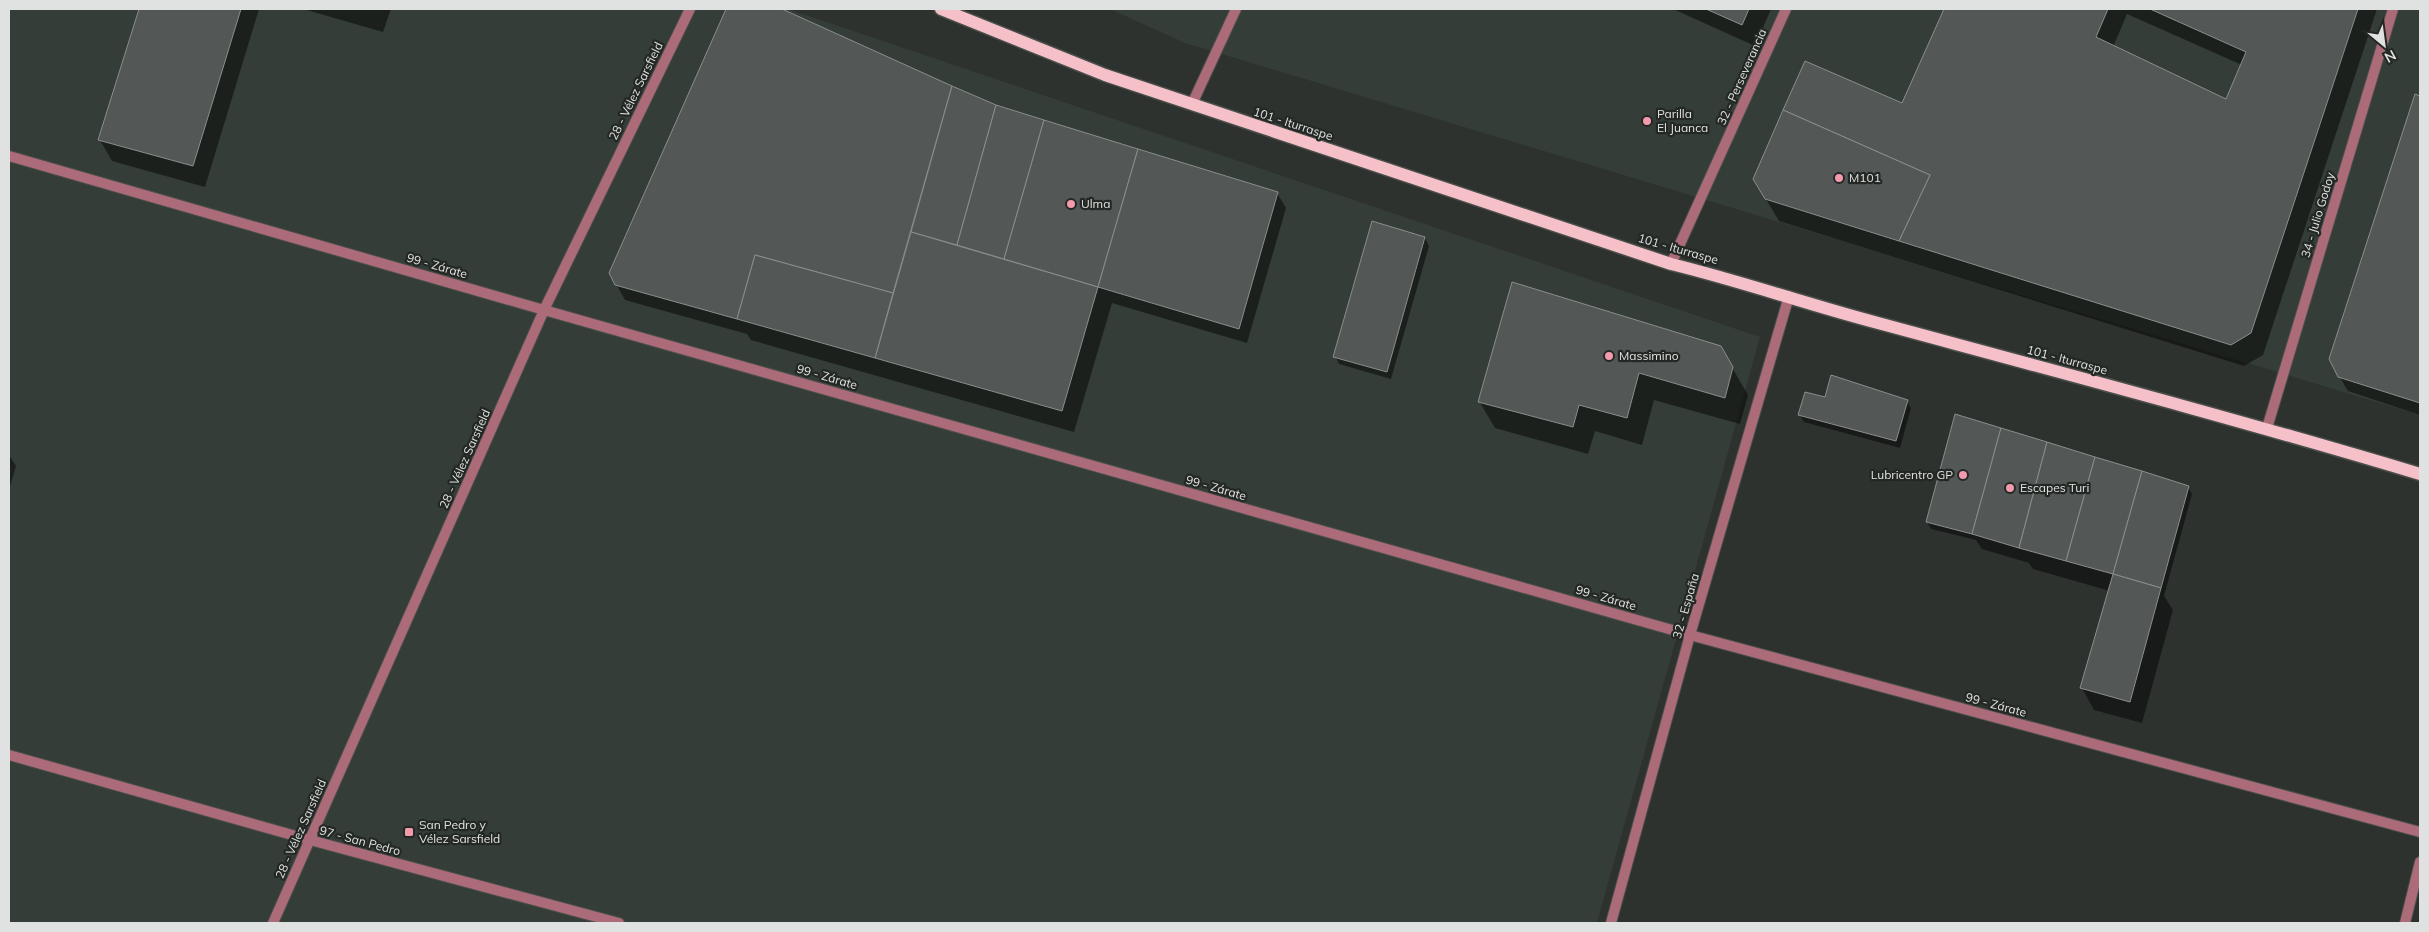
<svg xmlns="http://www.w3.org/2000/svg" width="2429" height="932" font-family="Mulish,sans-serif">
  <rect width="100%" height="100%" fill="#2e322f"/>
  <g fill="#343d37">
    <polygon points="9,9 788,9 1760,337 1597,923 9,923"/>
    <polygon points="1110,9 2420,9 2420,415 1185,43"/>
  </g>
  <g fill="#0007" fill-rule="evenodd">
    <polygon points="140,9 259,9 205,187 112,161 100,140"/>
    <polygon points="303,9 391,9 383,32"/>
    <polygon points="727,9 779,9 996,106 1277,193 1286,208 1247,343 1112,303 1074,432 751,340 747,334 625,300 610,273"/>
    <polygon points="1673,9 1771,9 1755,46"/>
    <path d="M1946 9H2377L2263 355 2244 366 1779 221 1754 179 1903 105ZM2127 14 2242 65 2227 100 2113 47Z"/>
    <polygon points="2416,96 2420,97 2420,415 2348,391 2339,376"/>
    <polygon points="1425,238 1429,246 1391,379 1339,364 1335,356"/>
    <polygon points="1720,347 1748,395 1740,424 1654,400 1642,445 1595,431 1588,454 1495,428 1479,401"/>
    <polygon points="1826,398 1907,401 1911,408 1900,448 1804,422 1800,415"/>
    <polygon points="9,455 16,466 9,490"/>
    <polygon points="2188,487 2192,494 2164,596 2173,610 2142,723 2094,710 2082,688 2110,591 2033,569 2029,563 1982,549 1976,540 1931,529 1927,522"/>
  </g>
  <g fill="#535755" stroke="#8a8e8c">
    <polygon points="139,9 241,9 193,166 98,140"/>
    <polygon points="726,9 782,9 952,86 893,293 755,255 737,319 615,285 609,273"/>
    <polygon points="1706,9 1749,9 1742,25"/>
    <polygon points="1944,9 2108,9 2096,37 2226,99 2246,52 2150,9 2358,9 2251,333 2231,345 1899,241 1930,175 1783,110 1805,61 1902,103"/>
    <polygon points="952,86 996,105 957,245 911,232"/>
    <polygon points="2415,94 2420,96 2420,403 2338,377 2329,359"/>
    <polygon points="996,105 1044,120 1004,259 957,245"/>
    <polygon points="1783,110 1930,175 1899,241 1765,199 1753,179"/>
    <polygon points="1044,120 1138,149 1098,287 1004,259"/>
    <polygon points="1138,149 1278,192 1239,329 1098,287"/>
    <polygon points="1372,221 1425,237 1387,372 1333,357"/>
    <polygon points="911,232 1098,287 1062,411 875,358"/>
    <polygon points="755,255 893,293 875,358 737,319"/>
    <polygon points="1512,282 1721,346 1733,367 1725,398 1639,373 1627,418 1579,405 1573,427 1478,402"/>
    <polygon points="1831,375 1908,400 1896,441 1798,415 1805,392 1825,397"/>
    <polygon points="1955,414 2001,428 1972,534 1926,522"/>
    <polygon points="2001,428 2047,442 2019,548 1972,534"/>
    <polygon points="2047,442 2095,457 2066,561 2019,548"/>
    <polygon points="2095,457 2142,471 2113,574 2066,561"/>
    <polygon points="2142,471 2189,486 2161,588 2113,574"/>
    <polygon points="2113,574 2161,588 2130,702 2080,688"/>
  </g>
  <g fill="none" stroke-linecap="round" stroke-linejoin="round">
    <defs>
      <g id="street">
        <polyline points="1192,104 1236,9"/>
        <polyline points="9,156 544,310 1690,635 2420,832"/>
        <polyline points="1671,264 1786,9"/>
        <polyline points="2267,428 2393,9"/>
        <polyline points="9,755 310,840 619,923"/>
        <polyline points="273,923 544,310 690,9"/>
        <polyline points="1611,923 1690,635 1789,296"/>
        <polyline points="2405,923 2420,862"/>
      </g>
      <path id="primary" d="M941 9 1105 75 1671 264C1741 281 1809 305 1878 323 2059 372 2240 420 2420 474"/>
    </defs>
    <use href="#street" stroke="#4a4e4b" stroke-width="12"/>
    <use href="#primary" stroke="#4a4e4b" stroke-width="15"/>
    <use href="#street" stroke="#ac6b78" stroke-width="10"/>
    <use href="#primary" stroke="#f6c0c9" stroke-width="12"/>
  </g>
  <g fill="#f39aac" stroke="#242825" stroke-width="2">
    <circle cx="1647" cy="121" r="5"/>
    <circle cx="1839" cy="178" r="5"/>
    <circle cx="1071" cy="204" r="5"/>
    <circle cx="1609" cy="356" r="5"/>
    <circle cx="1963" cy="475" r="5"/>
    <circle cx="2010" cy="488" r="5"/>
    <rect x="404" y="827" width="10" height="10" rx="2.5"/>
  </g>
  <g text-anchor="middle" stroke-width="4.5" stroke-linejoin="round" paint-order="stroke">
    <g font-size="12" fill="#e0e2e1" stroke="#242825">
      <text transform="translate(1742 77) rotate(-66)" y="4">32 - Perseverancia</text>
      <text transform="translate(636 91) rotate(-64)" y="4">28 - Vélez Sarsfield</text>
      <text transform="translate(1293 124) rotate(18)" y="4">101 - Iturraspe</text>
      <text transform="translate(2318 215) rotate(-73)" y="4">34 - Julio Godoy</text>
      <text transform="translate(1678 249) rotate(16)" y="4">101 - Iturraspe</text>
      <text transform="translate(437 266) rotate(16)" y="4">99 - Zárate</text>
      <text transform="translate(2067 360) rotate(15)" y="4">101 - Iturraspe</text>
      <text transform="translate(827 377) rotate(16)" y="4">99 - Zárate</text>
      <text transform="translate(465 459) rotate(-66)" y="4">28 - Vélez Sarsfield</text>
      <text transform="translate(1216 488) rotate(16)" y="4">99 - Zárate</text>
      <text transform="translate(1606 598) rotate(16)" y="4">99 - Zárate</text>
      <text transform="translate(1686 606) rotate(-74)" y="4">32 - España</text>
      <text transform="translate(1996 705) rotate(15)" y="4">99 - Zárate</text>
      <text transform="translate(301 829) rotate(-66)" y="4">28 - Vélez Sarsfield</text>
      <text transform="translate(360 841) rotate(15)" y="4">97 - San Pedro</text>
    </g>
    <g font-size="12" fill="#e0e2e1" stroke="#242825" text-anchor="start">
      <text x="1657" y="118">Parilla<tspan x="1657" dy="14">El Juanca</tspan></text>
      <text x="1849" y="182">M101</text>
      <text x="1081" y="208">Ulma</text>
      <text x="1619" y="360">Massimino</text>
      <text x="1953" y="479" text-anchor="end">Lubricentro GP</text>
      <text x="2020" y="492">Escapes Turi</text>
      <text x="419" y="829">San Pedro y<tspan x="419" dy="14">Vélez Sarsfield</tspan></text>
    </g>
  </g>
  <rect width="2429" height="932" fill="none" stroke="#e0e2e1" stroke-width="20"/>
  <g transform="translate(2384 45) rotate(151)" stroke="#242825" stroke-width="4" paint-order="stroke">
  <path d="M0-4L9 19L0 12L-9 19Z" fill="#e0e2e1"/>
  <text y="-8" font-size="14" font-weight="bold" text-anchor="middle" fill="#e0e2e1">N</text>
  </g>
</svg>
